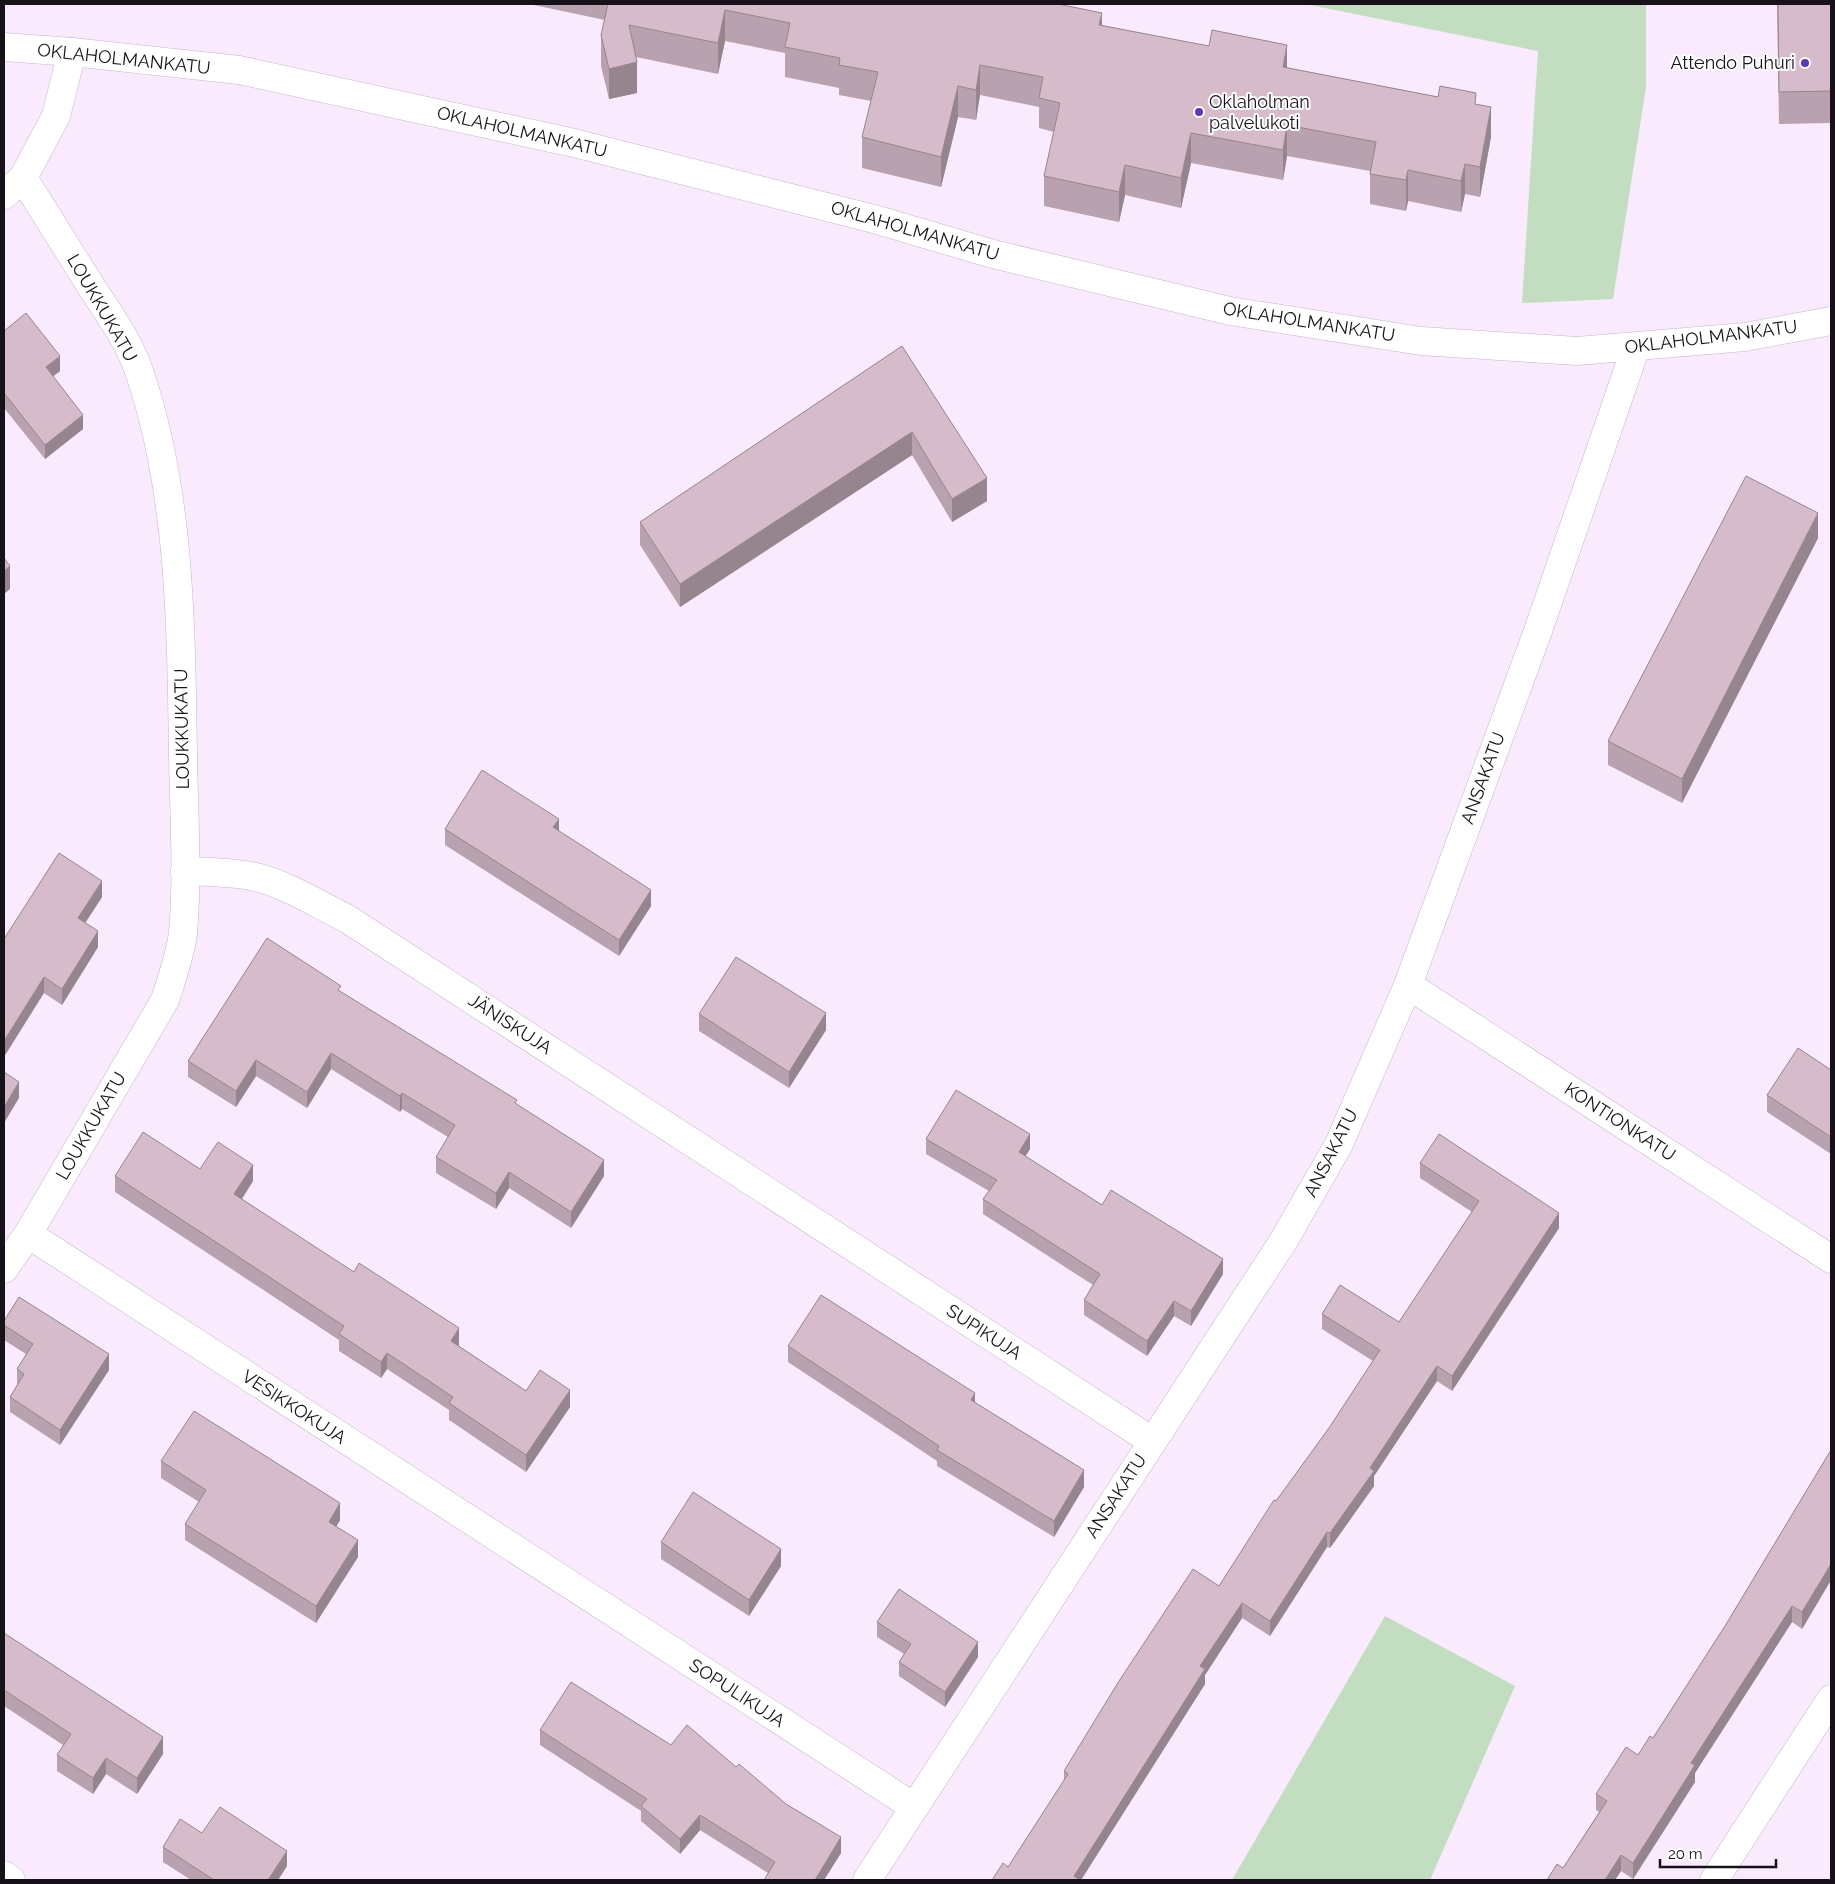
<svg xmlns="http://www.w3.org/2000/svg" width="1835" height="1884" font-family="Raleway,sans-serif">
  <rect width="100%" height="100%" fill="#f9ebfd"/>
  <g fill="#c2ddbf">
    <polygon points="1305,4 1646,4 1646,87 1613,299 1522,303 1538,51"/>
    <polygon points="1385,1616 1515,1686 1430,1880 1232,1880"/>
  </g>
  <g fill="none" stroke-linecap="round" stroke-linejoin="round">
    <defs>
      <g id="minor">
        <polyline points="4,47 72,52 239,70 574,143 874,219 993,254 1230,311 1421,341 1577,351 1745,337 1831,321"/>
        <polyline points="4,195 23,178 56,116 72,52"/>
        <path d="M185 871C207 872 229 872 251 876 284 883 316 903 346 918L1152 1441"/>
        <polyline points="1408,985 1831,1259"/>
        <polyline points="28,1234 914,1807"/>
        <path d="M4 1269 28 1234 165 1000C172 978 180 956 183 933 188 874 184 814 183 756 181 629 181 496 140 374 130 343 110 315 92 288 69 251 46 214 23 178"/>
        <polyline points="4,1875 11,1880"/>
        <polyline points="867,1880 1284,1240 1339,1144 1408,985 1539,628 1636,347"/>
        <polyline points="1714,1880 1831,1699"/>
      </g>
    </defs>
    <use href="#minor" stroke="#c5b4ca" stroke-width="29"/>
    <use href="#minor" stroke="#fff" stroke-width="28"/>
  </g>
  <g fill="#b8a2af">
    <polygon points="529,4 1058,4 1102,25 1287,68 1476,104 1491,137 1480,197 1465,194 1461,212 1408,201 1406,211 1370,204 1370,171 1287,156 1283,180 1191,163 1181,208 1125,195 1119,222 1044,206 1044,176 1054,132 1039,128 1039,107 980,95 976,120 958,117 941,187 862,168 862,137 871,101 839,95 839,88 785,77 785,53 725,41 718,74 636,57 637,93 609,99 601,66 601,35 605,20"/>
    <polygon points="1777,4 1831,4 1831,123 1779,124"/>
    <polygon points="4,331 60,371 53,376 83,429 45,459 4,408"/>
    <polygon points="902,346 987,501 952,522 912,455 680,607 640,545 640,522"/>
    <polygon points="1818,538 1682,803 1608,765 1608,741"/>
    <polygon points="445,829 559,831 651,906 619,956 445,845"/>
    <polygon points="102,897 85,923 98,947 62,1005 44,993 4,939"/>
    <polygon points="341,992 517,1105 604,1176 571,1228 509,1188 496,1209 436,1173 436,1157 448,1137 402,1109 400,1112 331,1069 307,1108 256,1076 236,1107 188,1077 188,1061"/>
    <polygon points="699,1014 826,1030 789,1088 699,1031"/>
    <polygon points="1831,1070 1831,1154 1767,1112 1767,1095"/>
    <polygon points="926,1139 1030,1149 1025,1156 1102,1205 1223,1274 1191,1326 1174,1316 1147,1356 1084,1315 1084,1300 1093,1285 983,1214 983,1199 989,1191 926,1154"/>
    <polygon points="1420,1163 1559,1228 1452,1391 1437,1381 1374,1476 1374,1486 1330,1548 1327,1547 1270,1636 1242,1618 1205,1675 1205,1684 1081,1880 992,1880 1008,1867 1064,1781 1064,1771 1219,1586 1276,1501 1329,1428 1373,1361 1322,1329 1322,1314 1399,1322 1472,1212 1420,1178"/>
    <polygon points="200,1169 253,1181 242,1199 459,1345 459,1346 526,1391 570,1407 526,1472 449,1420 449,1410 387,1369 381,1378 339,1351 339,1340 115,1192 115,1176"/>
    <polygon points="4,1321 109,1370 60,1445 10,1412 10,1397 17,1385 17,1369 26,1354 4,1340"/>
    <polygon points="788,1346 975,1403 1084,1487 1054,1537 937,1466 937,1461 788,1362"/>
    <polygon points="1831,1450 1831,1580 1802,1629 1792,1622 1695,1773 1695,1782 1633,1879 1621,1871 1615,1880 1547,1880 1563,1868 1599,1812 1596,1810 1596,1794 1638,1755 1653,1738 1725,1626"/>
    <polygon points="161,1461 340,1520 336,1527 358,1557 316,1623 185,1540 185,1524 199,1502 161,1478"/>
    <polygon points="661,1542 781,1566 749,1616 661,1559"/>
    <polygon points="877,1622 978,1657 945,1707 899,1676 899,1662 904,1654 877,1637"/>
    <polygon points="4,1633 163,1754 137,1794 106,1774 93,1794 57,1771 57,1755 63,1745 4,1706"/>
    <polygon points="540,1730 841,1853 824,1880 764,1880 768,1873 700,1830 680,1854 641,1821 641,1811 540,1745"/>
    <polygon points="202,1833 287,1866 278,1880 191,1880 163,1862 163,1847"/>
  </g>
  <g fill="#96848e">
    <polygon points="725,10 725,41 718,74 718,43"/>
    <polygon points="1102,13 1102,43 1099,25"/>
    <polygon points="1287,45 1287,75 1283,67"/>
    <polygon points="637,62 637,93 609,99 609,69"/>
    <polygon points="980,65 980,95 976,120 976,90"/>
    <polygon points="958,86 958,117 941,187 941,157"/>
    <polygon points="1491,107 1491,137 1480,197 1480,167"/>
    <polygon points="1287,125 1287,156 1283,180 1283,150"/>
    <polygon points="1191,133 1191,163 1181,208 1181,178"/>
    <polygon points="1465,164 1465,194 1461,212 1461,181"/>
    <polygon points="1125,165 1125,195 1119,222 1119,192"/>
    <polygon points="1408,170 1408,201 1406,211 1406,180"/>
    <polygon points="60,356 60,371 46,382 46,367"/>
    <polygon points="83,415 83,429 45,459 45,445"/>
    <polygon points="912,432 912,455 680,607 680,584"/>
    <polygon points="987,478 987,501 952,522 952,499"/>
    <polygon points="1818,513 1818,538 1682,803 1682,779"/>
    <polygon points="10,566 10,589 4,594 4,571"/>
    <polygon points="559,819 559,834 553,827"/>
    <polygon points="102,881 102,897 78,934 78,918"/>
    <polygon points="651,890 651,906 619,956 619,940"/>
    <polygon points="98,931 98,947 62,1005 62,989"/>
    <polygon points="44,977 44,993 4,1057 4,1041"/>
    <polygon points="826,1013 826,1030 789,1088 789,1072"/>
    <polygon points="331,1053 331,1069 307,1108 307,1092"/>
    <polygon points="256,1060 256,1076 236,1107 236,1091"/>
    <polygon points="19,1082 19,1098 4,1123 4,1107"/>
    <polygon points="402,1093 402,1109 400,1112 400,1096"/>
    <polygon points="1030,1134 1030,1149 1019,1167 1019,1152"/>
    <polygon points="604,1160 604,1176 571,1228 571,1212"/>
    <polygon points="253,1165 253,1181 234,1211 234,1194"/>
    <polygon points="509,1172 509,1188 496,1209 496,1193"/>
    <polygon points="1559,1213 1559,1228 1452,1391 1452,1376"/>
    <polygon points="1223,1259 1223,1274 1191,1326 1191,1311"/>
    <polygon points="1174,1301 1174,1316 1147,1356 1147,1341"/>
    <polygon points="459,1328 459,1345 451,1357 451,1341"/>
    <polygon points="387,1353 387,1369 381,1378 381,1362"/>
    <polygon points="109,1354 109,1370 60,1445 60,1430"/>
    <polygon points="1437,1366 1437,1381 1374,1476 1374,1486 1330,1548 1330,1533 1370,1468"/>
    <polygon points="570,1390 570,1407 526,1472 526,1455"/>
    <polygon points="975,1393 975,1410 971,1400"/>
    <polygon points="1084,1470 1084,1487 1054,1537 1054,1521"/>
    <polygon points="340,1503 340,1520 329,1539 329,1522"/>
    <polygon points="1327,1532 1327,1547 1270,1636 1270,1621"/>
    <polygon points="358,1540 358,1557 316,1623 316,1606"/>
    <polygon points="781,1549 781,1566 749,1616 749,1600"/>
    <polygon points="1831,1564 1831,1580 1802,1629 1802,1612"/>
    <polygon points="1242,1603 1242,1618 1205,1675 1205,1684 1081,1880 1074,1880 1074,1876 1200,1666"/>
    <polygon points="1792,1606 1792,1622 1695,1773 1695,1782 1633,1879 1633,1863 1691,1763"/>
    <polygon points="978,1642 978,1657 945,1707 945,1692"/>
    <polygon points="163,1737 163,1754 137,1794 137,1778"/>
    <polygon points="106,1758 106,1774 93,1794 93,1778"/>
    <polygon points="700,1815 700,1830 680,1854 680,1839"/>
    <polygon points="841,1837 841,1853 824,1880 815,1880"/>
    <polygon points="287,1851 287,1866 278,1880 268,1880"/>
    <polygon points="1621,1855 1621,1871 1615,1880 1605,1880"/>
  </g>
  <g fill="#d6bccb" stroke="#96848e">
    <polygon points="608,4 1058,4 1102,13 1099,25 1209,46 1212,30 1287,45 1283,67 1438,97 1440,86 1476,93 1475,104 1491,107 1480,167 1465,164 1461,181 1408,170 1406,180 1370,174 1376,142 1287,125 1283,150 1191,133 1181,178 1125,165 1119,192 1044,176 1060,103 1039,98 1043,77 980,65 976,90 958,86 941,157 862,137 878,72 839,65 840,58 785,47 790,23 725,10 718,43 629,25 637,62 609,69 601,35"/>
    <polygon points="1778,4 1831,4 1831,91 1779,92"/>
    <polygon points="26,313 60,356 46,367 83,415 45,445 4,393 4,331"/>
    <polygon points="902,346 987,478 952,499 912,432 680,584 640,522"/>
    <polygon points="1746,476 1818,513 1682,779 1608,741"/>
    <polygon points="4,558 10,566 4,571"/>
    <polygon points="482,770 559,819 553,827 651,890 619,940 445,829"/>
    <polygon points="59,853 102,881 78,918 98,931 62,989 44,977 4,1041 4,939"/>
    <polygon points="267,938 341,986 338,990 517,1100 515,1103 604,1160 571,1212 509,1172 496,1193 436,1157 455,1125 402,1093 400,1096 331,1053 307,1092 256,1060 236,1091 188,1061"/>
    <polygon points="736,957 826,1013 789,1072 699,1014"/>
    <polygon points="1798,1048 1831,1070 1831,1137 1767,1095"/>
    <polygon points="4,1072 19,1082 4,1107"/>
    <polygon points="956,1090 1030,1134 1019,1152 1102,1205 1111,1190 1223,1259 1191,1311 1174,1301 1147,1341 1084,1300 1100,1274 983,1199 997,1180 926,1139"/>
    <polygon points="143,1132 200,1169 218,1142 253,1165 234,1194 354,1272 359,1263 459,1328 451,1341 526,1391 540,1370 570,1390 526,1455 449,1403 453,1397 387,1353 381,1362 339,1334 344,1326 115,1176"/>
    <polygon points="1439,1134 1559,1213 1452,1376 1437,1366 1370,1468 1374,1471 1330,1533 1327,1532 1270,1621 1242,1603 1200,1666 1205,1669 1074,1876 1080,1880 992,1880 1003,1863 1008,1867 1068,1774 1064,1771 1119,1681 1193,1569 1219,1586 1274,1500 1276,1501 1329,1428 1380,1350 1322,1314 1340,1285 1399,1322 1479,1201 1420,1163"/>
    <polygon points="821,1295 975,1393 971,1400 1084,1470 1054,1521 937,1450 939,1446 788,1346"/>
    <polygon points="19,1297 109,1354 60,1430 10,1397 24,1374 17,1369 33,1344 4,1325 4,1321"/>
    <polygon points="194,1411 340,1503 329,1522 358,1540 316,1606 185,1524 206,1490 161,1461"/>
    <polygon points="1831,1450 1831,1564 1802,1612 1792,1606 1691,1763 1695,1765 1633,1863 1621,1855 1605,1880 1547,1880 1557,1864 1563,1868 1607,1801 1596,1794 1626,1747 1638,1755 1650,1736 1653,1738 1725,1626"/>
    <polygon points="693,1492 781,1549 749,1600 661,1542"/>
    <polygon points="899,1589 978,1642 945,1692 899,1662 911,1644 877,1622"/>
    <polygon points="4,1633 163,1737 137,1778 106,1758 93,1778 57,1755 71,1734 4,1690"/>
    <polygon points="571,1682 671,1745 687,1725 736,1767 739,1764 786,1804 841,1837 815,1880 764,1880 775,1862 700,1815 680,1839 641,1806 647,1799 540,1730"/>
    <polygon points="220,1807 287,1851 268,1880 214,1880 163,1847 180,1819 202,1833"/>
  </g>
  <g fill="#5d38b0" stroke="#fefefe" stroke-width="2">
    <circle cx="1805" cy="63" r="5"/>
    <circle cx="1199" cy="112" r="5"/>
  </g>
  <g text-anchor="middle" stroke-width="4" stroke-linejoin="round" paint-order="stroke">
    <g font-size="18" fill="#171119" stroke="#fefefe">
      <text transform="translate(124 59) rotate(6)" y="6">OKLAHOLMANKATU</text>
      <text transform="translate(522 132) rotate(13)" y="6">OKLAHOLMANKATU</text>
      <text transform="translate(915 231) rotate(16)" y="6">OKLAHOLMANKATU</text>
      <text transform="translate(102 308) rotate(60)" y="6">LOUKKUKATU</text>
      <text transform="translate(1309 322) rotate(9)" y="6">OKLAHOLMANKATU</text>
      <text transform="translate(1711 337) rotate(-7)" y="6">OKLAHOLMANKATU</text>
      <text transform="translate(182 729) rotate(-91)" y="6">LOUKKUKATU</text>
      <text transform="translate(1483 778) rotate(-70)" y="6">ANSAKATU</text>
      <text transform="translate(510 1024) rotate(33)" y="6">JÄNISKUJA</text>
      <text transform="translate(1620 1122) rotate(33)" y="6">KONTIONKATU</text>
      <text transform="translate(91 1126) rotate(-60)" y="6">LOUKKUKATU</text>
      <text transform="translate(1331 1153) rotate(-63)" y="6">ANSAKATU</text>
      <text transform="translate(984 1332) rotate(33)" y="6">SUPIKUJA</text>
      <text transform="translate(294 1407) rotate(33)" y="6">VESIKKOKUJA</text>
      <text transform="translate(1116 1496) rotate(-57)" y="6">ANSAKATU</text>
      <text transform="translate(737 1693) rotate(33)" y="6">SOPULIKUJA</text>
    </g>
    <g font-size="18" fill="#171119" stroke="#fefefe" text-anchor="end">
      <text x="1795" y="69">Attendo Puhuri</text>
      <text x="1209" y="108" text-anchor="start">Oklaholman<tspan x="1209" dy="21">palvelukoti</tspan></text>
    </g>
  </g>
  <rect width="1835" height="1884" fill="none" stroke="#171119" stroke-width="10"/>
  <path d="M1660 1859v8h116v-8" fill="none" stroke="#171119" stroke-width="2.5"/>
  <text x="1668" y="1859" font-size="15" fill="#171119" stroke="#fefefe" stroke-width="4" paint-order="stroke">20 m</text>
</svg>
